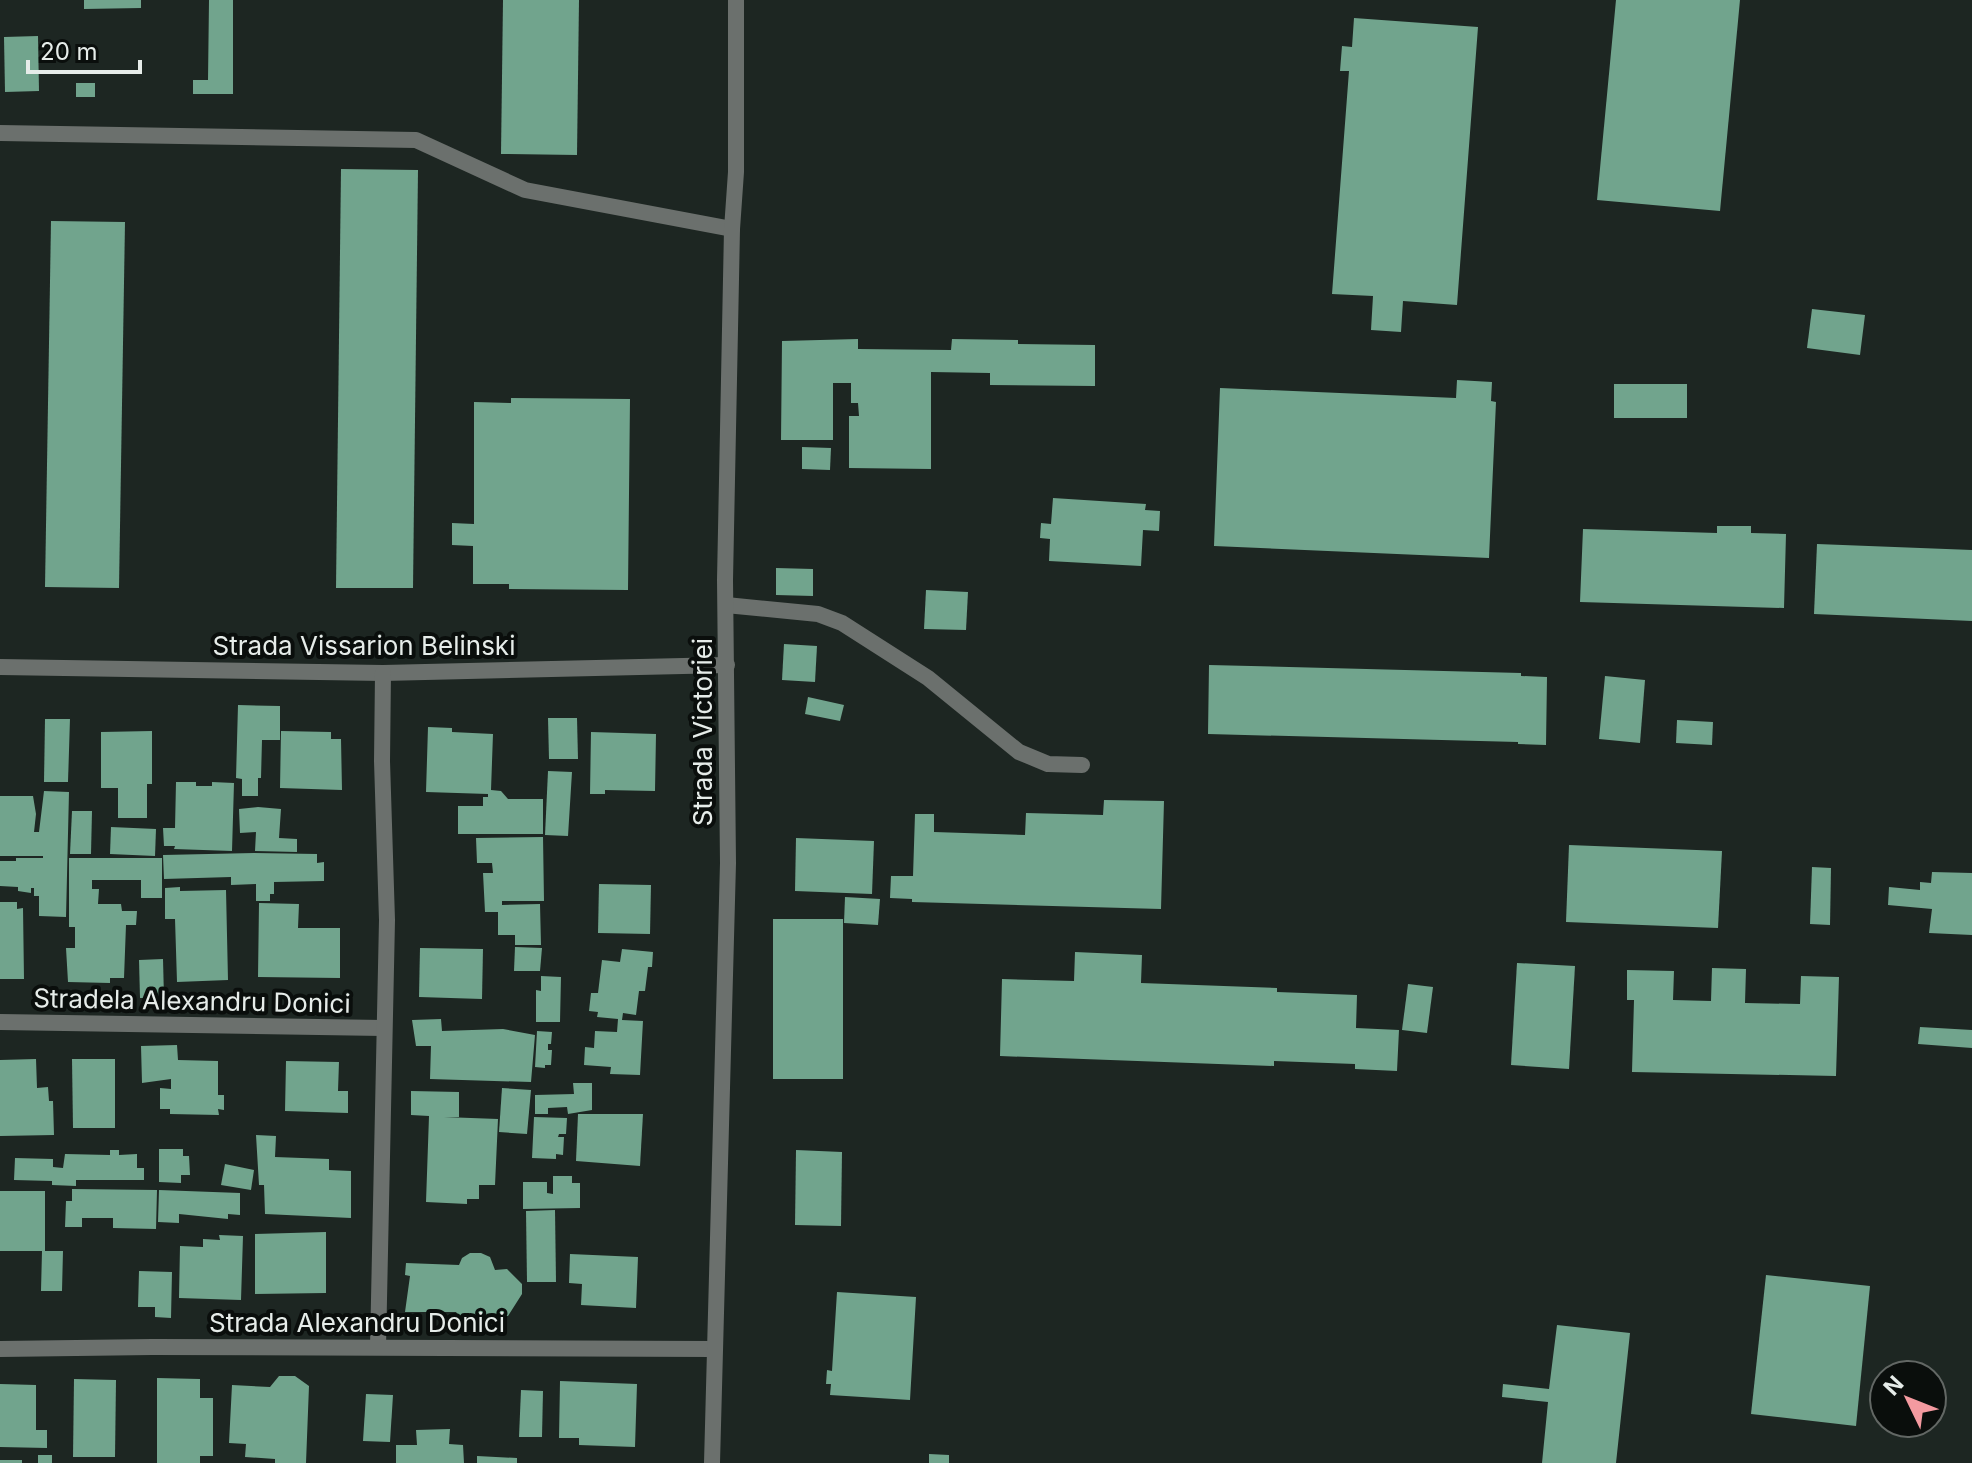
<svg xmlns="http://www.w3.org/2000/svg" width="1972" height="1463" font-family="Inter,sans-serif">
  <rect width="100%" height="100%" fill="#1d2622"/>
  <g fill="#71a48d">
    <polygon points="84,0 141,0 141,8 84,9"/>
    <polygon points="209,0 233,0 233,94 193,94 193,80 208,80"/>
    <polygon points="503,0 579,0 577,155 501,154"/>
    <polygon points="1616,0 1740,0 1720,211 1597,200"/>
    <polygon points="1354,18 1478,27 1457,305 1403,301 1401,332 1371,330 1373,296 1332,294 1349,71 1340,71 1342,46 1352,47"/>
    <polygon points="38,36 39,91 5,92 4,37"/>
    <rect x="76" y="83" width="19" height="14"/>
    <polygon points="341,169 418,170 413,588 336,588"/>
    <polygon points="51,221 125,222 119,588 45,587"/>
    <polygon points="1812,309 1865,315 1860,355 1807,348"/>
    <polygon points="858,339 858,349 951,350 952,339 1018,340 1018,344 1095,345 1095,386 990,385 990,373 931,372 931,469 849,468 849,416 859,416 858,403 851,403 851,383 833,383 833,440 781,440 782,341"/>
    <polygon points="1457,380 1492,382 1491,401 1496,402 1489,558 1214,546 1220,388 1456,398"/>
    <rect x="1614" y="384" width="73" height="34"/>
    <polygon points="511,398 630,399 628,590 509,589 509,584 473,584 473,546 452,545 452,523 474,524 474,402 511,403"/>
    <polygon points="802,447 831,448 830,470 802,469"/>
    <polygon points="1053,498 1146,504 1145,510 1160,511 1159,531 1143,530 1141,566 1049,561 1050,539 1040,538 1041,523 1051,524"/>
    <polygon points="1717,526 1751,526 1751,533 1786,534 1784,608 1580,602 1583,529 1717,533"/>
    <polygon points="1817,544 1972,550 1972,621 1814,614"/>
    <polygon points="776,568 813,569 813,596 776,595"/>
    <polygon points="926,590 968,592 966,630 924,629"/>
    <polygon points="784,644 817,646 815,682 782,680"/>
    <polygon points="1209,665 1521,673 1521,676 1547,677 1546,745 1518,744 1518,742 1208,734"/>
    <polygon points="1605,676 1645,680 1640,743 1599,739"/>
    <polygon points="808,697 844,705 840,721 805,714"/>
    <polygon points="238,705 280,706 280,740 262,740 261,778 258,778 258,796 242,796 242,779 236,778"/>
    <polygon points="548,718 577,718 578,759 549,759"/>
    <polygon points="45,719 70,719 68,782 44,782"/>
    <polygon points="1677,720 1713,722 1712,745 1676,743"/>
    <polygon points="428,727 452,728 452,732 493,734 491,790 501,791 508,799 543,799 543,834 458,834 458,806 483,806 483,797 488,797 488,794 426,792"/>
    <polygon points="152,731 152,784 147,784 147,818 118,818 118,788 101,788 101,732"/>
    <polygon points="281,731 331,732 331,739 341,739 342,790 280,788"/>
    <polygon points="591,732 656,734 655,791 605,790 605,794 590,794"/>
    <polygon points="548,771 572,772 568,836 545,835"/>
    <polygon points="176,782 196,782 196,786 212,786 212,782 234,783 232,851 174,849 175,846 164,846 163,828 175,828"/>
    <polygon points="44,791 69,792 66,917 39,916 39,896 34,896 34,888 31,888 31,893 18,891 18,887 0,886 0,861 16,861 16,858 43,858 43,856 0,856 0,796 33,796 36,814 34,832 39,832"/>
    <polygon points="1104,800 1164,801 1161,909 912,902 912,899 890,898 891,876 913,876 915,814 934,814 934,832 1025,835 1026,813 1103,815"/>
    <polygon points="258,807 281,809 279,838 297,839 297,852 255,851 256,832 240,833 239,809"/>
    <polygon points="72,811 92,811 91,854 70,854"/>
    <polygon points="111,827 156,829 155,856 110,854"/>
    <polygon points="543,837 544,901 502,901 502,905 540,904 541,945 515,945 515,935 498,935 498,912 485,912 483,873 493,873 492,863 477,863 476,838"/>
    <polygon points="796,838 874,841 872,894 795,891"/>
    <polygon points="1569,845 1722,851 1718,928 1566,922"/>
    <polygon points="254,853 317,854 317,863 324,862 324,881 274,882 274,894 270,894 270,901 256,901 256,884 231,885 231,877 164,879 163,855"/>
    <polygon points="69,858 162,858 162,898 141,898 141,880 92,880 92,889 99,889 98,904 121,904 122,911 137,911 136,925 126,925 124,978 110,978 110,983 68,982 66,948 75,948 75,927 69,927"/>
    <polygon points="1812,867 1831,868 1830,925 1810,924"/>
    <polygon points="1932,872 1972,873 1972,935 1929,933 1932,909 1888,905 1889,887 1920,890 1920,882 1931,883"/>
    <polygon points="599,884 651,885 650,934 598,933"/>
    <polygon points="180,887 180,891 226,890 228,980 177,982 175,919 165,919 165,888"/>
    <polygon points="845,897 880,899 878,925 844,923"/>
    <polygon points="0,902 17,902 17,909 23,908 24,979 0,979"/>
    <polygon points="259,903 299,904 298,928 340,928 340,978 258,977"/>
    <rect x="773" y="919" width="70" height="160"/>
    <polygon points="515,947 542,948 540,971 514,971"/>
    <polygon points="420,948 483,949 482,999 419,997"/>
    <polygon points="622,949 653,952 652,967 648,967 645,991 639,991 636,1015 623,1013 622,1020 643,1021 640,1075 610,1074 611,1067 584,1065 585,1047 594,1048 595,1031 617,1032 618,1019 597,1017 598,1012 589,1011 591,993 598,993 602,960 620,962"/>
    <polygon points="1075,952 1142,955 1141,983 1277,988 1277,992 1357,995 1356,1028 1399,1030 1397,1071 1355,1069 1355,1064 1274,1061 1274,1066 1000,1056 1002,979 1074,981"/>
    <polygon points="163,959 164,998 140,998 139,960"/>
    <polygon points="1517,963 1575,966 1569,1069 1511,1065"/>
    <polygon points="1712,968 1746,969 1745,1003 1800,1004 1801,976 1839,977 1836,1076 1632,1072 1634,1000 1627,1000 1627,970 1674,971 1673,1000 1711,1001"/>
    <polygon points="541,976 561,977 560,1022 536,1022 536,990 541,991"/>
    <polygon points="1408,984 1433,987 1427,1033 1402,1030"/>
    <polygon points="441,1019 442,1031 503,1029 535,1035 531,1082 430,1079 431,1046 416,1046 412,1020"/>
    <polygon points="1920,1027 1972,1030 1972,1048 1918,1044"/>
    <polygon points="537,1031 552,1032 551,1044 548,1044 548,1050 552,1050 551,1065 545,1065 545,1068 535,1067"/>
    <polygon points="177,1045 178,1060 218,1061 218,1095 224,1095 224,1110 218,1109 219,1115 170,1114 170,1109 160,1109 160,1088 171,1089 171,1079 142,1083 141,1046"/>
    <polygon points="36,1059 37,1088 48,1087 49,1101 53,1101 54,1135 0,1136 0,1060"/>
    <polygon points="72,1059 115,1059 115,1128 73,1128"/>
    <polygon points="286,1061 339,1062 338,1091 348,1091 348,1113 285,1111"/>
    <polygon points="573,1083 592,1083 592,1110 568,1114 567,1107 548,1108 548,1114 535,1114 535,1095 574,1094"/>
    <polygon points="502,1088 531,1090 527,1134 499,1132"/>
    <polygon points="411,1091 459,1092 459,1117 444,1117 498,1119 495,1185 479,1185 479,1199 467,1199 467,1204 426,1202 429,1116 411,1115"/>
    <polygon points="578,1114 643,1114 640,1166 576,1161"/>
    <polygon points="534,1117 567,1118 566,1134 559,1134 558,1137 564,1137 563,1155 556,1154 556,1159 532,1158"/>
    <polygon points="256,1135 276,1136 275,1157 329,1159 329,1170 351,1171 351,1218 265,1214 264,1185 259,1185"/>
    <polygon points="159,1149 183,1149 183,1156 189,1156 190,1175 181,1175 181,1183 159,1182"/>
    <polygon points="110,1150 119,1150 119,1155 137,1154 137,1168 144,1168 144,1180 76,1180 76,1186 52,1185 52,1181 14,1180 15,1158 53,1159 53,1167 63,1168 65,1154 110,1155"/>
    <polygon points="796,1150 842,1152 841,1226 795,1225"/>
    <polygon points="225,1164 254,1170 251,1190 221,1185"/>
    <polygon points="553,1176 572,1176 572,1183 580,1183 580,1208 523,1209 523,1182 547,1182 547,1193 553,1194"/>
    <polygon points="72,1189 157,1190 156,1229 113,1228 113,1218 82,1218 82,1227 65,1227 66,1201 72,1201"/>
    <polygon points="159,1190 240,1193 240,1215 228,1214 228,1219 179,1214 179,1223 158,1222"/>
    <polygon points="0,1191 45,1191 45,1251 63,1251 62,1291 41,1291 42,1251 0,1251"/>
    <polygon points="555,1210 556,1282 527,1282 526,1211"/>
    <polygon points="326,1232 326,1293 255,1294 255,1234"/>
    <polygon points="219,1235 243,1236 241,1300 179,1298 180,1246 203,1247 203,1239 220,1240"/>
    <polygon points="470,1253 481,1253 490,1257 495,1270 507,1269 522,1284 522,1294 508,1316 492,1313 482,1325 470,1325 462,1320 456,1312 405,1312 410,1276 405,1275 406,1263 459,1265 462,1258"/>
    <polygon points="570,1254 638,1257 636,1308 581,1305 582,1284 569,1283"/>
    <polygon points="139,1271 172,1272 171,1318 155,1317 155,1307 138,1307"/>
    <polygon points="1766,1275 1870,1286 1856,1426 1751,1414"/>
    <polygon points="837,1292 916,1297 910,1400 830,1395 831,1384 826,1384 827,1370 832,1371"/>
    <polygon points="1557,1325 1630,1333 1616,1463 1542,1463 1548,1402 1502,1397 1503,1384 1549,1389"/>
    <polygon points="279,1376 295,1376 309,1386 306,1463 275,1463 275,1459 245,1457 246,1444 229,1443 232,1385 270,1387"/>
    <polygon points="157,1378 200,1379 200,1398 213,1398 213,1456 200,1456 200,1463 157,1463"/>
    <polygon points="74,1379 116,1380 115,1457 73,1457"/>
    <polygon points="560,1381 637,1384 635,1447 579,1445 579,1438 559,1438"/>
    <polygon points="0,1384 36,1385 36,1430 47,1430 47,1448 0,1447"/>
    <polygon points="521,1390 543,1391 542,1437 519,1437"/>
    <polygon points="366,1394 393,1395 390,1442 363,1441"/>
    <polygon points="450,1429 449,1444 463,1445 464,1463 396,1463 396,1445 417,1445 416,1430"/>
    <polygon points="929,1454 949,1455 949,1463 929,1463"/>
    <rect x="38" y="1455" width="14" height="8"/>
    <polygon points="477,1456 517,1458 517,1463 477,1463"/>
    <rect x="0" y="1460" width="22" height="3"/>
  </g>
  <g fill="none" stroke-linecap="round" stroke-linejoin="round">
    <g stroke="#6b706d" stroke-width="16">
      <polyline points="0,133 416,140 525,190 732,229"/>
      <polyline points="726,605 818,614 842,623 928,678 1019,752 1048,764 1082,765"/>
    </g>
    <g stroke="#6b706d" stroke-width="16">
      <polyline points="0,667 383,673 727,665"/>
      <polyline points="0,1022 383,1028"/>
      <polyline points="378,1347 387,920 382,761 383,673"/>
      <polyline points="0,1349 152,1347 714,1349"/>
    </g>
    <polyline stroke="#6b706d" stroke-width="16" points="712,1463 728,863 725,580 732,229 736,172 736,0"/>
  </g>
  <g text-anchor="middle" stroke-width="8" stroke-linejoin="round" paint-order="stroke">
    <g font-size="26" fill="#e6ece9" stroke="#0a0e0c">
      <text x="364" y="655">Strada Vissarion Belinski</text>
      <text transform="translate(703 732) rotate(-90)" y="9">Strada Victoriei</text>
      <text transform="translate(192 1001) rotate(1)" y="9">Stradela Alexandru Donici</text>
      <text x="357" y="1332">Strada Alexandru Donici</text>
    </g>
  </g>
  <g transform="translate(1908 1399) rotate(313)"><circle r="38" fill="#0a0e0c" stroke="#626764" stroke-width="2"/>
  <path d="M0-6L14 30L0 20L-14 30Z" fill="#f49aa0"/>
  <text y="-12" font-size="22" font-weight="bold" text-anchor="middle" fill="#e6ece9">N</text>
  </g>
  <path d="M28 60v12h112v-12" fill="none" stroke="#e6ece9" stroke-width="4"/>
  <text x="40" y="60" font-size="24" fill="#e6ece9" stroke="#0a0e0c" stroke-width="6" paint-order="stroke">20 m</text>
</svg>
